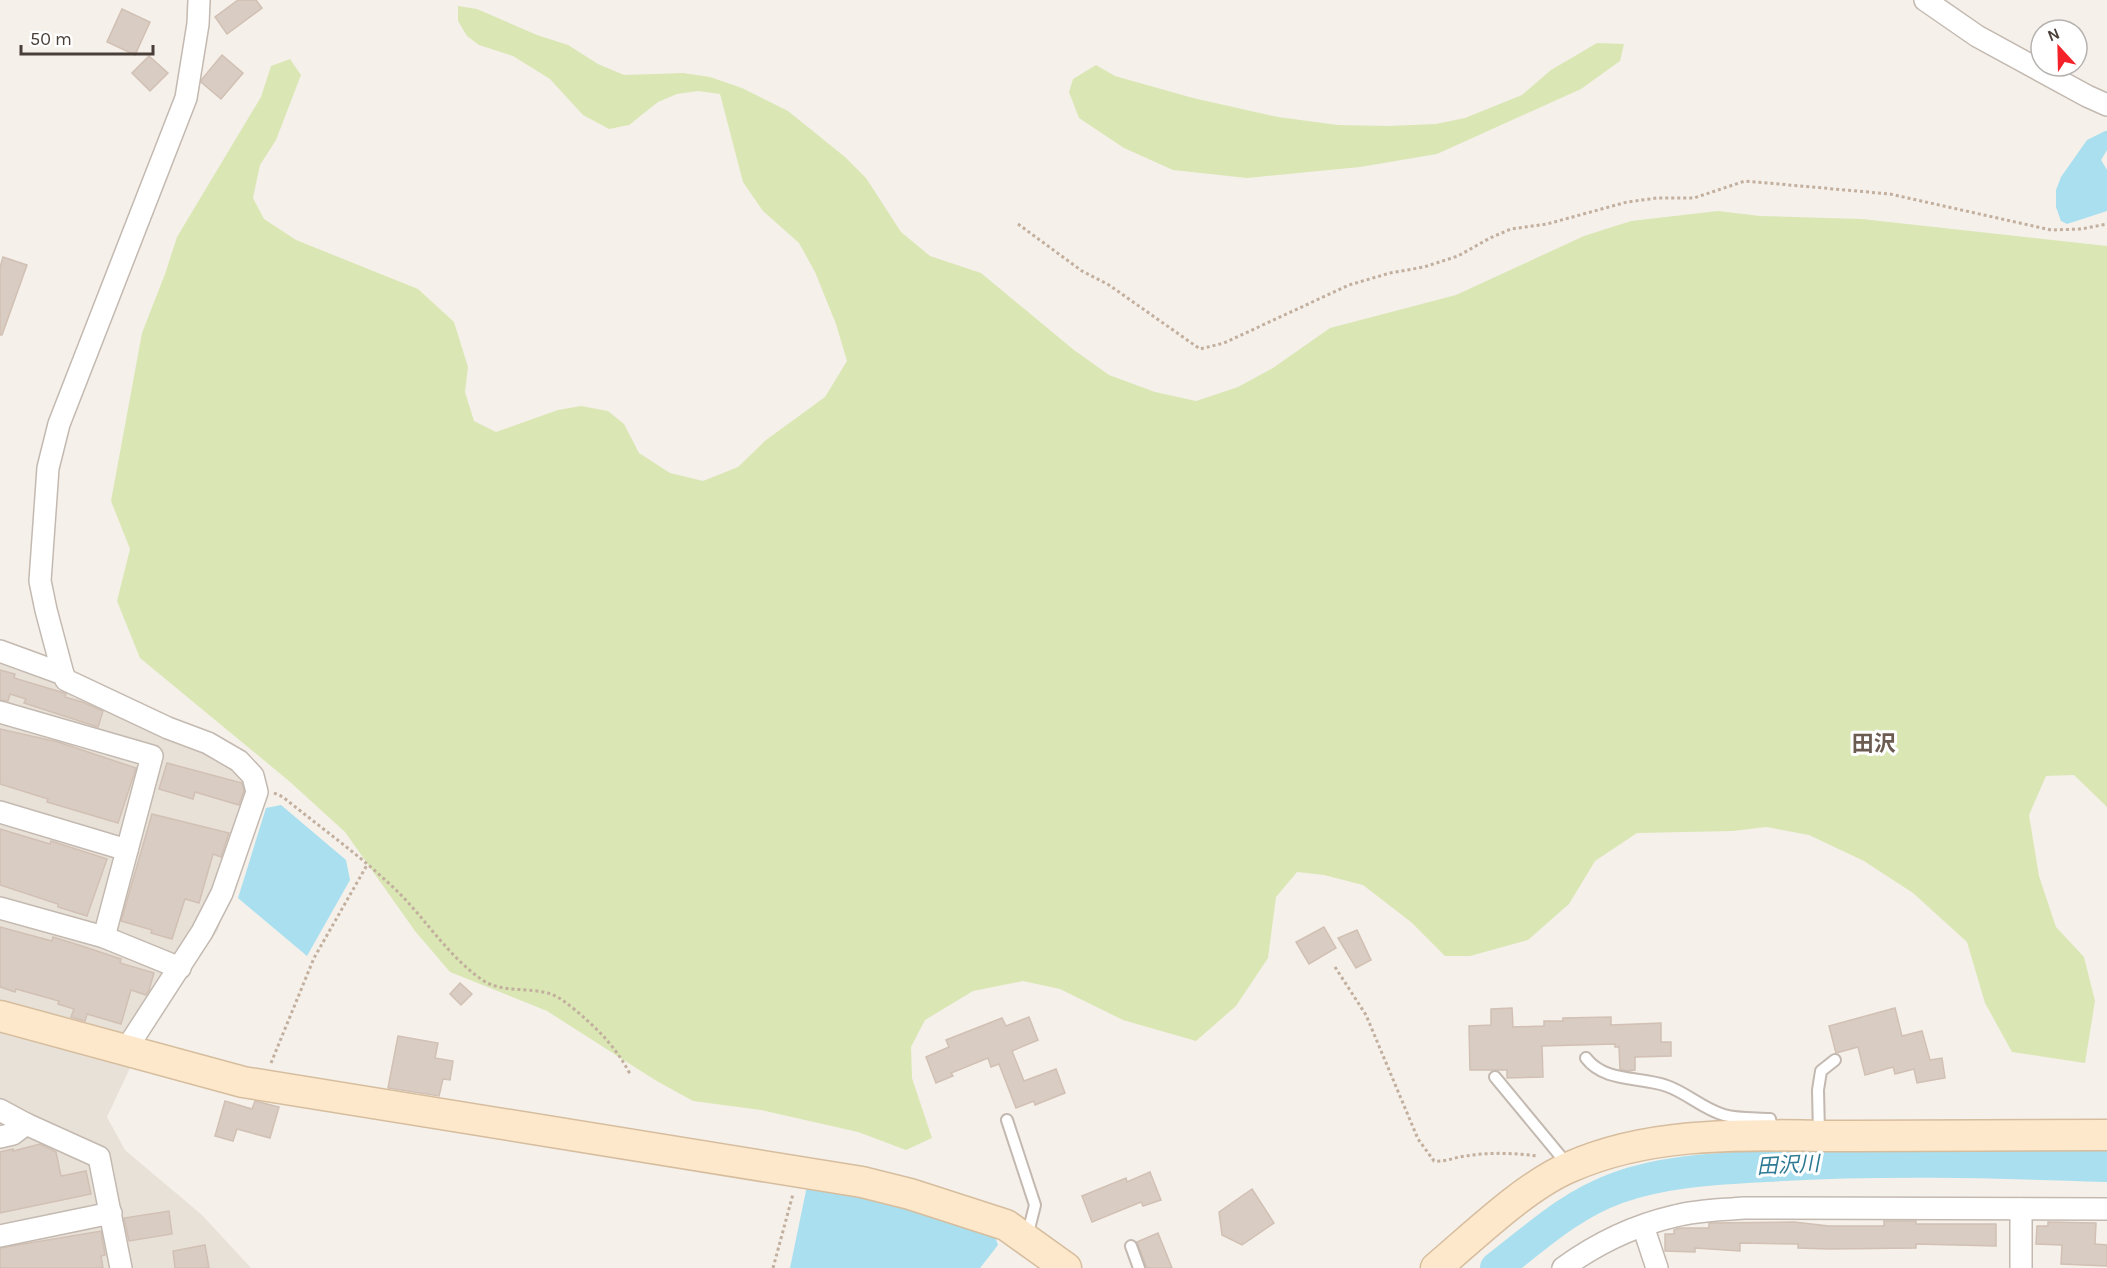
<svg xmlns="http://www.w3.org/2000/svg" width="2107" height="1268" font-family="Karla,'Noto Sans JP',sans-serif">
  <rect width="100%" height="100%" fill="#f5f0ea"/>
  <polygon fill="#e8e1d8" points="0,648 231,750 262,790 218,930 145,1036 107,1117 125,1150 202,1215 251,1268 0,1268"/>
  <g fill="#dae7b4">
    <polygon points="458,6 477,9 537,35 568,45 598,64 624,75 683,73 710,77 742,88 788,111 845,157 866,178 901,232 930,256 981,273 1074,350 1109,375 1155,392 1196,401 1238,387 1273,368 1330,328 1456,295 1584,236 1631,221 1718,211 1760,216 1862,219 2107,246 2107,807 2074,775 2046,776 2029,815 2039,876 2056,927 2084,957 2095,1001 2085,1063 2012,1052 1985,1003 1967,942 1913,893 1864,861 1809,835 1766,827 1733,831 1637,833 1595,861 1569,904 1528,940 1470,956 1445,956 1411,922 1363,885 1324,875 1297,872 1276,897 1268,958 1236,1006 1196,1041 1123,1020 1060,989 1023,981 973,991 925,1020 911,1047 912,1078 932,1138 906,1150 858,1132 761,1110 693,1101 655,1080 547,1011 450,972 415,931 345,832 289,781 140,658 117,601 130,549 111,501 142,333 165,274 177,237 261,97 271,66 290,59 301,75 276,140 260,165 253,198 264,219 296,240 418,289 454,322 468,367 465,392 474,421 496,432 558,410 581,406 608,411 624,424 639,453 670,473 703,481 738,467 766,440 825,397 847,361 836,324 815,272 799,243 763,211 743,182 720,94 698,91 677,94 658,102 629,125 609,129 583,115 550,79 513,56 479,45 467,36 458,21"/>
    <polygon points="1597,43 1624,44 1620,61 1581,89 1437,154 1360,167 1247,178 1173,170 1124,148 1079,118 1069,92 1073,79 1096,65 1115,76 1193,98 1278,117 1338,125 1388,126 1436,124 1465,118 1522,95 1551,70"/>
  </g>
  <g fill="#a9dfef">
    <polygon points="2105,131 2107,131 2107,150 2101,160 2107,170 2107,211 2067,224 2061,221 2056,207 2056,190 2061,177 2087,140"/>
    <polygon points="281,805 346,860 350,880 307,956 238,898 266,808"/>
    <polygon points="807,1186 922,1205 988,1233 996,1239 998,1245 980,1268 790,1268"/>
  </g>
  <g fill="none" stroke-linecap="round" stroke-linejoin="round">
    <path stroke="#a9dfef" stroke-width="32" d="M1496 1268C1535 1238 1570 1205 1617 1188 1664 1171 1716 1169 1765 1166 1879 1159 1994 1162 2107 1166"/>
  </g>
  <g fill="#d9ccc3" stroke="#d1c0b3" stroke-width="1.5">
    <polygon points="238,0 256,0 262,8 227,34 215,17"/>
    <polygon points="122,9 150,22 135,55 107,42"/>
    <polygon points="222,55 243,73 221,99 201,82 202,79"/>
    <polygon points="149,56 168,73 150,91 132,73"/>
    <polygon points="3,257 27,265 2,335 0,335 0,267"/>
    <polygon points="0,670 15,674 14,678 61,692 66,694 65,697 82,702 103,711 98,727 24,703 26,699 10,694 8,701 0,700"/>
    <polygon points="0,729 58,742 136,768 118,823 47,802 48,799 0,784"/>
    <polygon points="167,763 242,783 244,791 239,805 195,792 193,799 159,789"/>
    <polygon points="152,814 229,833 221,857 213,854 199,903 185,899 172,939 151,933 152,930 121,921"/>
    <polygon points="0,829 50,844 51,841 107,859 87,916 58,907 58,904 0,885"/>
    <polygon points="0,927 52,941 53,937 85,947 121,959 120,963 154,973 149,990 146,995 131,990 121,1024 87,1014 85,1021 71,1017 74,1009 58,1004 59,1001 16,989 15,992 0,987"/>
    <polygon points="1324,927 1336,948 1309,964 1296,942"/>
    <polygon points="1357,930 1371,960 1356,968 1338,938"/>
    <polygon points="460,983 472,994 461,1005 450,994"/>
    <polygon points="1512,1008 1513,1027 1544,1026 1544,1021 1563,1021 1563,1018 1611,1017 1611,1025 1661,1023 1661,1042 1671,1042 1671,1056 1635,1057 1635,1070 1627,1071 1620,1069 1619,1047 1615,1047 1615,1044 1542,1046 1543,1077 1507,1078 1507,1070 1470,1070 1469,1026 1491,1025 1491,1009"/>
    <polygon points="1895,1008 1902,1036 1922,1031 1930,1060 1942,1058 1945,1078 1917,1083 1914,1069 1895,1074 1893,1067 1865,1075 1858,1047 1836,1053 1829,1026"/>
    <polygon points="1029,1017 1038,1040 1012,1051 1024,1081 1056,1069 1065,1093 1035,1105 1034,1101 1016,1108 999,1064 991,1067 988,1058 951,1073 953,1076 936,1083 926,1057 949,1047 946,1040 1002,1018 1006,1026"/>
    <polygon points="398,1036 438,1043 435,1058 453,1061 450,1080 443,1079 439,1096 388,1088"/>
    <polygon points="225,1101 252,1109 255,1101 279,1107 270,1138 237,1129 233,1141 215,1136"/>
    <polygon points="40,1144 56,1152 61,1176 86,1171 91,1194 0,1213 0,1152 13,1149 13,1151"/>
    <polygon points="1150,1172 1161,1200 1143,1206 1141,1202 1092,1222 1082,1196 1126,1178 1127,1182"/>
    <polygon points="1252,1189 1274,1223 1242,1245 1222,1235 1219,1212"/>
    <polygon points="169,1211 172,1234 129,1241 124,1218"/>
    <polygon points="1884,1221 1916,1221 1916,1224 1996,1224 1996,1246 1916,1244 1916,1248 1829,1249 1798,1248 1798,1244 1740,1243 1740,1251 1695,1248 1695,1252 1665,1251 1665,1234 1674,1234 1674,1230 1679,1228 1709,1228 1709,1223 1794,1222 1829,1226 1884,1226"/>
    <polygon points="2048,1222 2096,1223 2095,1244 2107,1245 2107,1266 2061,1264 2062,1245 2036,1244 2037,1226 2048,1226"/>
    <polygon points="101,1231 105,1255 101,1256 103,1268 0,1268 0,1248"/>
    <polygon points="1158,1233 1172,1268 1147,1268 1146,1266 1137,1242"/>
    <polygon points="205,1245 209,1268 175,1268 173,1251"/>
  </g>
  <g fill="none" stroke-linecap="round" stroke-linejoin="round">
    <defs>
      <g id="lane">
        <path d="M1586 1058C1605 1083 1640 1076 1667 1086 1687 1093 1703 1109 1724 1115 1738 1119 1755 1118 1770 1119L1774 1133"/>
        <polyline points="1495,1077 1567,1164"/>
        <polyline points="1007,1120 1035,1205 1027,1237"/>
        <polyline points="1819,1133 1818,1090 1821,1071 1835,1060"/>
        <polyline points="1131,1246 1139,1268"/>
      </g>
      <g id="street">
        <polyline points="1925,0 1977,36 2087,96 2107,105"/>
        <polyline points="0,651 63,674 66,680 168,728 208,743 239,761 253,776 257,792 222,893 202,932 125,1051"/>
        <polyline points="63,674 46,610 40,581 48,468 59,424 186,98 198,24 199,0"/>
        <polyline points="0,712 152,756 104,937"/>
        <polyline points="0,812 127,850"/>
        <polyline points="0,908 104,937 180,968"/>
        <polyline points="0,1110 26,1124 99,1157 121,1268"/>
        <polyline points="0,1137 13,1134 26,1124"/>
        <polyline points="2021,1209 2021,1268"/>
        <polyline points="1643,1226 1657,1268"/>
        <polyline points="0,1236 111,1213"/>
        <path d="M1563 1268C1596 1244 1636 1225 1675 1216 1698 1210 1721 1210 1744 1208L2107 1209"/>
      </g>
      <g id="secondary">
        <polyline points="0,1016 243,1082 862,1182 910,1194 1006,1225 1066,1268"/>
        <path d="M1436 1268C1474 1236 1525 1186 1570 1167 1658 1128 1759 1136 1852 1136 1937 1136 2022 1135 2107 1135"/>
      </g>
    </defs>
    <use href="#lane" stroke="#c3b9b0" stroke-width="14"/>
    <use href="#street" stroke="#c3b9b0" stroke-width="24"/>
    <use href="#secondary" stroke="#d6bd9e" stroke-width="33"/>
    <g stroke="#c2af9e" stroke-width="3" stroke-dasharray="3 3" stroke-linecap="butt">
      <polyline points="1018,224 1082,271 1109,285 1200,349 1224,343 1349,285 1390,273 1424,267 1458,256 1490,238 1511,229 1547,224 1627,202 1657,198 1694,198 1745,181 1890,194 2051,230 2081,229 2107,224"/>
      <path d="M274 793 283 797C321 828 361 856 396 890 425 918 447 955 481 979 500 993 524 987 547 993 557 995 565 1002 574 1009 597 1028 616 1047 630 1074"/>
      <path d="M1335 967 1366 1015 1418 1139 1434 1161C1446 1162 1455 1157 1466 1156 1489 1152 1515 1153 1537 1156"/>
      <polyline points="271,1063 314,958 367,865"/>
      <polyline points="773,1268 793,1194"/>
    </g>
    <use href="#lane" stroke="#fff" stroke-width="10"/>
    <use href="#street" stroke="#fff" stroke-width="21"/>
    <use href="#secondary" stroke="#fde8cc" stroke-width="30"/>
  </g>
  <g text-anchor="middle" stroke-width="6" stroke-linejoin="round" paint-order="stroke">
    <g font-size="21" font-style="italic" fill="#2c7a93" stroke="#fff">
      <text transform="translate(1788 1165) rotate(-3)" y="7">田沢川</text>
    </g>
    <g font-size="22" font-weight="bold" fill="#6b5b50" stroke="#fff">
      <text x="1874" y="751">田沢</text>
    </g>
  </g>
  <g transform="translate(2059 48) rotate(338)"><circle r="28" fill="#ffffff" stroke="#b6b2af" stroke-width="1.5"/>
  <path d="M0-4.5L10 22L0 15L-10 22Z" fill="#f42228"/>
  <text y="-9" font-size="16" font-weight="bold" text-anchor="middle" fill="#493f38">N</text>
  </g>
  <path d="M21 45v9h132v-9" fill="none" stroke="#493f38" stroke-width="3"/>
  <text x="30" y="45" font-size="18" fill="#493f38" stroke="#ffffff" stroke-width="4.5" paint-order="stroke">50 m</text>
</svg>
